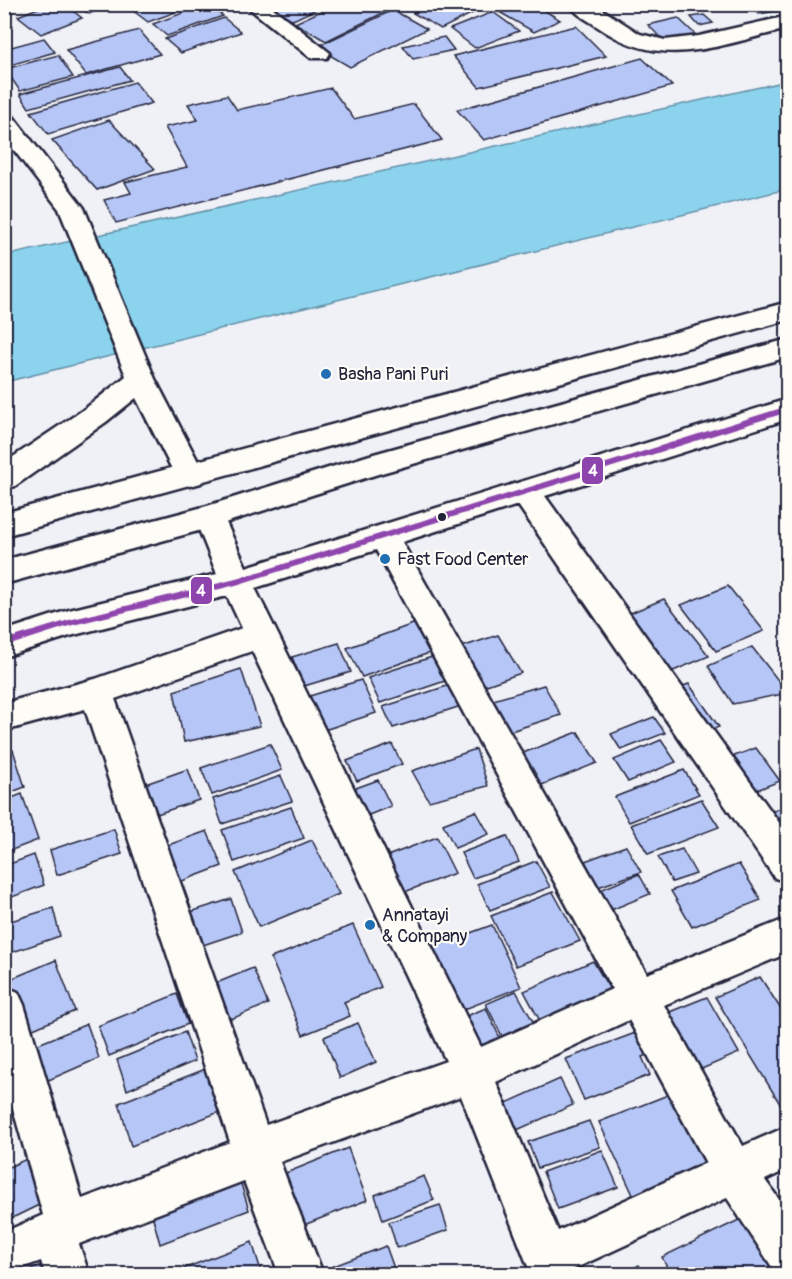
<svg xmlns="http://www.w3.org/2000/svg" width="792" height="1279" font-family="Pangolin,sans-serif">
  <rect width="100%" height="100%" fill="#eff1f7"/>
  <filter id="ink" filterUnits="userSpaceOnUse"><feTurbulence type="fractalNoise" baseFrequency=".0167" numOctaves="2"/><feDisplacementMap in="SourceGraphic" scale="12" xChannelSelector="R" yChannelSelector="G"/><feConvolveMatrix kernelMatrix="1 2 1 2 8 2 1 2 1" color-interpolation-filters="sRGB"/></filter>
  <g filter="url(#ink)">
    <polygon fill="#8cd4ed" stroke="#628da6" stroke-width="1.5" points="787,81 787,189 5,382 4,256"/>
    <g fill="#b6c7f7" stroke="#22223b" stroke-width="1.5">
      <polygon points="48,4 64,4 82,18 41,34 18,16"/>
      <polygon points="74,4 112,4 89,14"/>
      <polygon points="130,4 198,4 148,22 127,6"/>
      <polygon points="207,4 223,16 167,36 153,24"/>
      <polygon points="267,4 327,4 293,20"/>
      <polygon points="336,4 391,4 395,7 326,41 295,23"/>
      <polygon points="398,4 424,4 411,11"/>
      <polygon points="430,4 480,4 485,7 441,29 413,13"/>
      <polygon points="520,4 534,4 560,20 534,32 501,13"/>
      <polygon points="751,4 788,4 788,9 759,14"/>
      <polygon points="393,10 427,29 350,67 316,47"/>
      <polygon points="493,12 519,31 475,48 450,29"/>
      <polygon points="704,15 713,23 699,26 691,17"/>
      <polygon points="224,18 241,32 181,53 165,39"/>
      <polygon points="678,18 696,35 666,43 648,25"/>
      <polygon points="576,26 606,56 479,87 453,56"/>
      <polygon points="139,30 160,54 86,75 66,50"/>
      <polygon points="444,37 454,50 413,59 403,46"/>
      <polygon points="44,38 55,52 10,65 4,57 4,49"/>
      <polygon points="58,55 73,77 20,91 5,69"/>
      <polygon points="642,58 672,86 484,140 457,110"/>
      <polygon points="120,67 130,80 29,108 20,94"/>
      <polygon points="135,82 152,103 48,134 31,112"/>
      <polygon points="331,88 354,119 414,104 442,140 116,223 104,200 131,193 125,182 187,167 165,127 198,120 188,104 227,95 237,110"/>
      <polygon points="109,120 155,169 97,190 52,140"/>
      <polygon points="728,586 764,631 716,651 681,605"/>
      <polygon points="664,599 709,656 647,682 604,624"/>
      <polygon points="416,623 432,652 362,677 347,648"/>
      <polygon points="498,635 521,673 478,688 456,649"/>
      <polygon points="339,643 351,672 304,686 292,657"/>
      <polygon points="752,647 788,693 733,704 708,666"/>
      <polygon points="435,656 448,680 380,703 368,678"/>
      <polygon points="241,669 260,726 184,742 174,691"/>
      <polygon points="361,680 376,713 312,734 297,700"/>
      <polygon points="453,684 464,705 393,728 383,707"/>
      <polygon points="689,684 719,727 689,738 661,694"/>
      <polygon points="544,685 561,715 495,736 480,704"/>
      <polygon points="654,717 665,733 621,750 611,734"/>
      <polygon points="578,732 597,763 534,788 515,756"/>
      <polygon points="661,740 676,762 628,782 614,760"/>
      <polygon points="270,744 282,770 212,795 201,768"/>
      <polygon points="392,744 402,764 357,781 347,761"/>
      <polygon points="756,748 780,781 733,799 710,765"/>
      <polygon points="476,749 488,786 429,801 412,771"/>
      <polygon points="13,750 25,787 4,795 4,753"/>
      <polygon points="188,769 199,800 148,817 137,787"/>
      <polygon points="684,770 699,794 629,822 615,797"/>
      <polygon points="281,776 292,801 222,824 213,799"/>
      <polygon points="378,780 391,806 359,819 345,792"/>
      <polygon points="22,794 38,840 4,853 4,801"/>
      <polygon points="701,799 719,827 648,854 631,825"/>
      <polygon points="788,805 788,841 743,823"/>
      <polygon points="291,807 304,838 234,862 222,830"/>
      <polygon points="476,811 489,834 455,848 443,824"/>
      <polygon points="114,829 122,854 57,875 50,850"/>
      <polygon points="207,831 222,866 174,884 160,848"/>
      <polygon points="507,836 519,862 473,878 461,853"/>
      <polygon points="437,837 455,873 399,894 382,858"/>
      <polygon points="312,840 339,894 259,927 235,872"/>
      <polygon points="626,846 641,872 598,887 585,861"/>
      <polygon points="682,849 696,874 672,882 658,857"/>
      <polygon points="34,855 44,885 4,900 4,866"/>
      <polygon points="536,861 550,887 490,910 477,884"/>
      <polygon points="739,864 761,900 692,927 671,891"/>
      <polygon points="639,874 650,894 611,910 600,890"/>
      <polygon points="553,892 580,941 516,966 491,916"/>
      <polygon points="231,899 242,932 194,948 184,914"/>
      <polygon points="53,908 60,936 4,955 4,923"/>
      <polygon points="353,925 381,987 344,1002 350,1016 303,1035 271,958"/>
      <polygon points="492,925 521,987 452,1014 424,950"/>
      <polygon points="56,960 75,1011 24,1033 6,981"/>
      <polygon points="593,961 618,1003 547,1034 524,991"/>
      <polygon points="253,968 268,1004 216,1025 202,989"/>
      <polygon points="760,977 788,1020 788,1117 715,997"/>
      <polygon points="516,991 540,1034 508,1048 486,1004"/>
      <polygon points="177,994 188,1024 109,1056 98,1026"/>
      <polygon points="707,997 739,1053 683,1077 652,1019"/>
      <polygon points="486,1008 506,1051 473,1065 452,1022"/>
      <polygon points="358,1023 376,1062 340,1078 324,1037"/>
      <polygon points="87,1024 99,1058 35,1086 24,1050"/>
      <polygon points="646,1029 656,1051 642,1057 650,1075 584,1100 566,1059"/>
      <polygon points="185,1032 195,1061 127,1090 117,1060"/>
      <polygon points="208,1068 222,1111 131,1146 119,1103"/>
      <polygon points="560,1079 573,1105 517,1130 504,1104"/>
      <polygon points="678,1091 716,1165 635,1199 599,1122"/>
      <polygon points="589,1121 600,1147 538,1168 528,1142"/>
      <polygon points="348,1148 367,1200 289,1231 271,1179"/>
      <polygon points="602,1150 618,1187 558,1209 543,1172"/>
      <polygon points="29,1158 43,1203 4,1222 4,1169"/>
      <polygon points="238,1174 249,1210 160,1244 150,1207"/>
      <polygon points="424,1176 434,1200 383,1220 375,1195"/>
      <polygon points="440,1205 448,1230 397,1248 389,1222"/>
      <polygon points="743,1218 774,1274 670,1274 662,1257"/>
      <polygon points="252,1242 262,1274 184,1274 183,1269"/>
      <polygon points="386,1246 396,1274 318,1274 318,1272"/>
      <polygon points="41,1265 43,1274 18,1274"/>
      <polygon points="639,1265 644,1274 623,1274"/>
    </g>
    <g fill="none" stroke-linecap="round" stroke-linejoin="round">
      <defs>
        <g id="minor">
          <polygon points="244,4 268,4 330,53 327,58 311,58"/>
          <path d="M569 4H594L640 34 665 40 699 36 788 16V29C717 45 663 72 598 27 588 20 575 14 569 4Z"/>
          <polygon points="4,113 12,115 84,208 155,379 205,475 201,483 190,486 179,483 136,398 106,422 15,486 4,489 4,463 86,408 126,376 59,209 4,137"/>
          <path d="M788 399V419L545 496 788 835V882L775 878 518 505 402 542 647 974 788 918V953L664 1005 743 1146 788 1126V1169L765 1180 788 1212V1273L772 1267 727 1198 563 1274H531L461 1096 280 1162 323 1274H279L244 1181 79 1244 89 1274H45L41 1261 4 1274V1232L43 1215 4 1077V986L18 992 24 1005 82 1199 230 1142 85 709 4 731V703L95 679 242 628 227 596 70 636 4 657V631L69 610 217 574 194 517 198 509 209 506 220 509 246 567ZM376 550 612 989 481 1047 255 588ZM252 651 446 1061 266 1125 115 699ZM629 1020 706 1163 558 1231 496 1082Z"/>
        </g>
        <g id="highway">
          <polygon points="788,302 788,320 4,536 4,513"/>
          <polygon points="788,339 788,357 378,474 209,528 4,584 4,560 207,506 370,455"/>
        </g>
      </defs>
      <use href="#minor" stroke="#22223b" stroke-width="5"/>
      <use href="#highway" stroke="#22223b" stroke-width="5"/>
      <use href="#minor" fill="#fdfcf7" fill-rule="evenodd"/>
      <use href="#highway" fill="#fdfcf7" fill-rule="evenodd"/>
      <defs>
        <polygon id="bus-1" points="788,406 788,412 236,585 69,626 4,647 4,640 69,620 236,579"/>
      </defs>
      <use href="#bus-1" stroke="#fdfcf7" stroke-width="5"/>
      <use href="#bus-1" fill="#8e44ad" fill-rule="evenodd"/>
    </g>
  </g>
  <g fill="#1f6fb2" stroke="#fdfcf7" stroke-width="2">
    <circle cx="326" cy="374" r="6"/>
    <circle cx="385" cy="559" r="6"/>
    <circle cx="370" cy="925" r="6"/>
  </g>
  <circle fill="#22223b" stroke="#fdfcf7" stroke-width="2" cx="442" cy="517" r="5"/>
  <g text-anchor="middle" stroke-width="4.5" stroke-linejoin="round" paint-order="stroke">
    <g font-size="18" fill="#22223b" stroke="#fdfcf7" text-anchor="start">
      <text x="338" y="380">Basha Pani Puri</text>
      <text x="397" y="565">Fast Food Center</text>
      <text x="382" y="921">Annatayi<tspan x="382" dy="21">&amp; Company</tspan></text>
    </g>
  </g>
  <g stroke="#fdfcf7" stroke-width="2">
    <rect x="581" y="456" width="23" height="29" rx="6" fill="#8e44ad"/>
    <rect x="190" y="576" width="23" height="29" rx="6" fill="#8e44ad"/>
  </g>
  <g font-size="16" text-anchor="middle" font-weight="bold" fill="#fff">
    <text x="593" y="476">4</text>
    <text x="201" y="596">4</text>
  </g>
  <rect width="792" height="1279" fill="none" stroke="#fdfcf7" stroke-width="24"/>
  <rect x="12" y="12" width="768" height="1255" fill="none" stroke="#22223b" stroke-width="2" filter="url(#ink)"/>
</svg>
